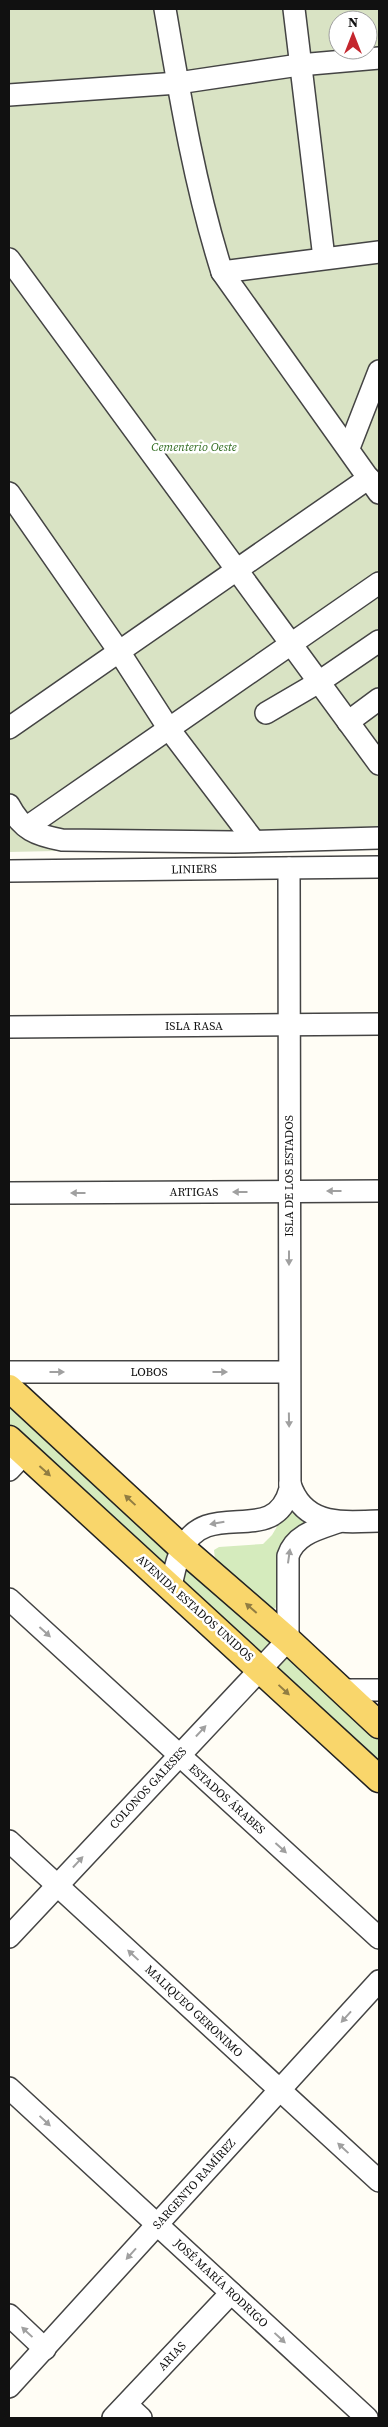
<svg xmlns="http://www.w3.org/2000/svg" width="388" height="2427" font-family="'Source Serif 4',serif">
  <rect width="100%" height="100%" fill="#fffdf5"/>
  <g fill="#d5ebbd">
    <polygon points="9,1388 379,1725 379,1779 9,1439"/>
    <path d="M291 1503 315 1525C300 1531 285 1534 279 1549V1605L270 1612 215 1560 214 1550 219 1547 263 1544 272 1535Z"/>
  </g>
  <path fill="#d9e3c4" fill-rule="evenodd" d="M9 9H379V844L9 852ZM338 20H368V50H338Z"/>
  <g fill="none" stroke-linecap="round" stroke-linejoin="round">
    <defs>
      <g id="minor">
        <path d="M165 9C180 97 195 187 222 272L379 493"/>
        <polyline points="294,9 324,258"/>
        <polyline points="9,95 178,83 299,65 379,58"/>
        <polyline points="9,259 379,764"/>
        <polyline points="222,272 379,252"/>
        <polyline points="349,448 379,371"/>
        <polyline points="9,493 118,650 169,729 254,841"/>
        <polyline points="266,713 319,682 379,641"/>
        <polyline points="348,722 379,699"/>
        <polyline points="9,728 369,478"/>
        <path d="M9 805C22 830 36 835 62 840L234 842 379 838"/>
        <polyline points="27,827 379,583"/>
        <polyline points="9,871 379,867"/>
        <polyline points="9,1027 379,1024"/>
        <polyline points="9,1193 379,1191"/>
        <polyline points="9,1372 289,1372"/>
        <polyline points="9,1470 25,1453"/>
        <path d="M290 1484C304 1527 343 1522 379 1521"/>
        <path d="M171 1586C174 1573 176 1560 182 1549 208 1496 274 1549 290 1489L289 868"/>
        <polyline points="9,1599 379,1938"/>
        <polyline points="342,1690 379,1690"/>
        <polyline points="9,1841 379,2181"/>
        <path d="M9 1937 288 1640V1556C295 1534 318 1529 338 1522"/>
        <polyline points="9,2088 367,2418"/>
        <polyline points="9,2315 45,2349"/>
        <polyline points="9,2387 379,1981"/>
        <polyline points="127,2405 141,2418"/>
        <polyline points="113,2418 231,2293"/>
      </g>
      <g id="major">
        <polyline points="9,1388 182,1548 288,1640 379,1725"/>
        <polyline points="9,1439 379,1779"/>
      </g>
    </defs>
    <use href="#minor" stroke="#444" stroke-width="24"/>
    <use href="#major" stroke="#222" stroke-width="29"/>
    <use href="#minor" stroke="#fff" stroke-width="21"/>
    <use href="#major" stroke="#f9d66b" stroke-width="26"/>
  </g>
  <defs><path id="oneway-solid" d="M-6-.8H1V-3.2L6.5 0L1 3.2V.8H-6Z" transform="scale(1.25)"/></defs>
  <g fill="#a0a0a0">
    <use href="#oneway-solid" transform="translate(334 1191) rotate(180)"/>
    <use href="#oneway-solid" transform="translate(240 1192) rotate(180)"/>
    <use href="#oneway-solid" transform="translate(78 1193) rotate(180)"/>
    <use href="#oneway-solid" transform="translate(289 1258) rotate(90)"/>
    <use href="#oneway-solid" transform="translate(57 1372)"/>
    <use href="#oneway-solid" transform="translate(220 1372)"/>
    <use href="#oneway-solid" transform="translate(289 1420) rotate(89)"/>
    <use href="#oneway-solid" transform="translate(217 1523) rotate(170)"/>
    <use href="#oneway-solid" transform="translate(289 1556) rotate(-82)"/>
    <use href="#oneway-solid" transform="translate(45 1632) rotate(42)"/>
    <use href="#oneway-solid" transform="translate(201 1731) rotate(-47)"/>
    <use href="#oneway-solid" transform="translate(281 1848) rotate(42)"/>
    <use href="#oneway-solid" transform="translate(78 1862) rotate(-47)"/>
    <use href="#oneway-solid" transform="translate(133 1955) rotate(-137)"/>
    <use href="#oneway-solid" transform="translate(346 2017) rotate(132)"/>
    <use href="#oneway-solid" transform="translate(45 2121) rotate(43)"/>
    <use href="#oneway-solid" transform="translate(343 2148) rotate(-137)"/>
    <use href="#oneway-solid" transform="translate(131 2254) rotate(132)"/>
    <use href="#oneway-solid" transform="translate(27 2332) rotate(-137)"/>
    <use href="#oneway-solid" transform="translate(280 2338) rotate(43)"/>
  </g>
  <g fill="#917d42">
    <use href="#oneway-solid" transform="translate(45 1471) rotate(42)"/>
    <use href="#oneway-solid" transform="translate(130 1500) rotate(-137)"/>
    <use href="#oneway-solid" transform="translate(251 1608) rotate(-139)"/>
    <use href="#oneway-solid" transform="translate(284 1690) rotate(43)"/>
  </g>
  <g text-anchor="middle" stroke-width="5" stroke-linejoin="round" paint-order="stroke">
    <g font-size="12" font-style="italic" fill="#2f6b1f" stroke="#fff">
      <text x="194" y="451">Cementerio Oeste</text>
    </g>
    <g font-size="12" fill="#111" stroke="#fff">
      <text transform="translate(194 869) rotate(-1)" y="4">LINIERS</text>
      <text x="194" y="1030">ISLA RASA</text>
      <text transform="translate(289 1176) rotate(-90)" y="4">ISLA DE LOS ESTADOS</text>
      <text x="194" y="1196">ARTIGAS</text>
      <text x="149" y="1376">LOBOS</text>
      <text transform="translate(195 1608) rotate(42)" y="4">AVENIDA ESTADOS UNIDOS</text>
      <text transform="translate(148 1788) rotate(-47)" y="4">COLONOS GALESES</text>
      <text transform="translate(227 1799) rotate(42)" y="4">ESTADOS ÁRABES</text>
      <text transform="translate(194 2011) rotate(43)" y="4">MALIQUEO GERONIMO</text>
      <text transform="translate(194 2184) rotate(-48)" y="4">SARGENTO RAMÍREZ</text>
      <text transform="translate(221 2283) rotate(43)" y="4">JOSÉ MARÍA RODRIGO</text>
      <text transform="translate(172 2356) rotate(-47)" y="4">ARIAS</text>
    </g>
  </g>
  <rect width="388" height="2427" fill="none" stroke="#111111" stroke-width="20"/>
  <g transform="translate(353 35)"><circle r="24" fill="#ffffff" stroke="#a0a0a0"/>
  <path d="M0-4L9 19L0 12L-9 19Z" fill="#c4262e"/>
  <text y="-8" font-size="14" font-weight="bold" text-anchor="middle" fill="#111111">N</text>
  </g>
</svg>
